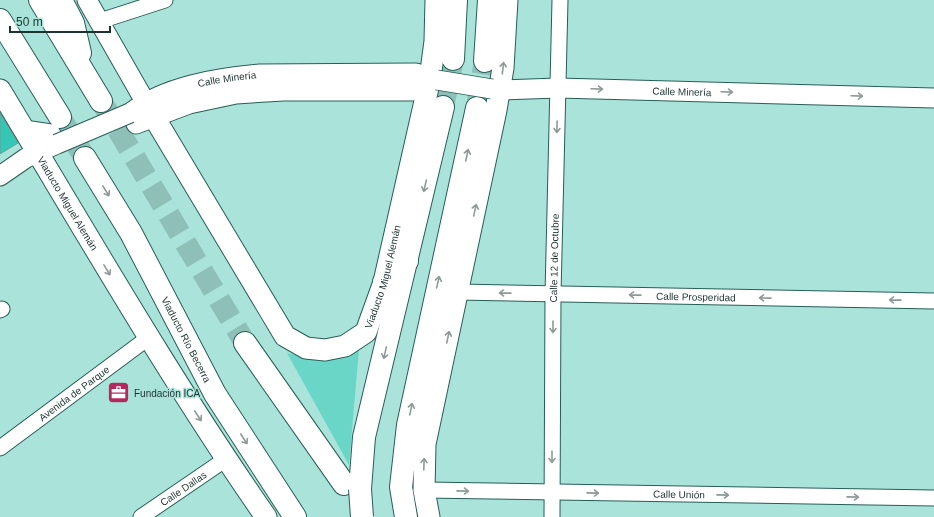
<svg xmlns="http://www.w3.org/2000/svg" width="934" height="517" font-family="Helvetica,sans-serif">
  <rect width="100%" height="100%" fill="#aae3d9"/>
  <polygon fill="#6ad6c7" points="359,349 349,465 287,353 316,360 346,358"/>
  <polygon fill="#35c7b6" stroke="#699f97" points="0,113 18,143 0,154"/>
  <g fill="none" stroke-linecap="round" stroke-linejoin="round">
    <g stroke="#8ec0b7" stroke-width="22" stroke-dasharray="22 11" stroke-linecap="butt">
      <polyline points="101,101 245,343"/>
      <polyline points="443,107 453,59"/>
      <polyline points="477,107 485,61"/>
      <polyline points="60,117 85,158"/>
    </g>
    <defs>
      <g id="minor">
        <polyline points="100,21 165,0"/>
        <path id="s1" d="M458 292 934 301"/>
        <polyline points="0,310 2,309"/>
        <path id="s2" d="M0 448 148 338"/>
        <path id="s3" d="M424 490 934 498"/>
        <path id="s4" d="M141 517 226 459"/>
        <path id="s5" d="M552 517 553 294 560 0"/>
      </g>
      <g id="tertiary">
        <polyline points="87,0 151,112"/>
        <path id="s6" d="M492 89 499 90 558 88 934 98"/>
        <path id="s7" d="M130 113C165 86 216 78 260 74L416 73 437 80"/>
        <polyline points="136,124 189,104 236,94 283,91 413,91 430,79"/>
        <polyline points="24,130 51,134"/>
        <polyline points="0,176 26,158 57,144"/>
      </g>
      <g id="secondary">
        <path id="s8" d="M0 90C87 234 170 379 266 517"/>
        <path id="s9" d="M154 117 285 336 306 348 325 350 345 346 366 332 384 282 430 79 435 41 436 0"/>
        <polyline points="429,517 424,490 425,444 496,110 503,68 507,0"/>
      </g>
      <g id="motorway">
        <polyline points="40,0 101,101"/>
        <polyline points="61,0 73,23 80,53"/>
        <polyline points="0,20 60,117"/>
        <polyline points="453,59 456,0"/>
        <polyline points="485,61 489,0"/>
        <path id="s10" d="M85 158 131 233 215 394 295 517"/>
        <polyline points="384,282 407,261"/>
        <polyline points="245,343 344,484"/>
        <polyline points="360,489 364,437 443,107"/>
        <polyline points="406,517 401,487 408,425 477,108"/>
      </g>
    </defs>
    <use href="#minor" stroke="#275e57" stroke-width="17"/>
    <use href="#tertiary" stroke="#275e57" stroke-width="21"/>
    <use href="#secondary" stroke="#275e57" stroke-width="23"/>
    <use href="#motorway" stroke="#275e57" stroke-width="24"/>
    <use href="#minor" stroke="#fff" stroke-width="15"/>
    <use href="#tertiary" stroke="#fff" stroke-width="19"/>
    <use href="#secondary" stroke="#fff" stroke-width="21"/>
    <use href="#motorway" stroke="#fff" stroke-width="22"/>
    <defs>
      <g id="tertiary-bridge">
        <polyline points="437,80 492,89"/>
        <polyline points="57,144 130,113"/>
      </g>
      <polyline id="motorway-bridge" points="360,489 362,517"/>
    </defs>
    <use href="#tertiary-bridge" stroke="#275e57" stroke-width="21" stroke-linecap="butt"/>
    <use href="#motorway-bridge" stroke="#275e57" stroke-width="24" stroke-linecap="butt"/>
    <use href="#tertiary-bridge" stroke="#fff" stroke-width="19"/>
    <use href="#motorway-bridge" stroke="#fff" stroke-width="22"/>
  </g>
  <defs><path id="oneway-shaft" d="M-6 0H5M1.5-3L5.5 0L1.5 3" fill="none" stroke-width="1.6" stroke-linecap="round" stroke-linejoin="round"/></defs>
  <g stroke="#8e9998">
    <use href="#oneway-shaft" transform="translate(503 68) rotate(-83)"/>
    <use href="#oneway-shaft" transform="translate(597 89) rotate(2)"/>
    <use href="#oneway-shaft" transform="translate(727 92) rotate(2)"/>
    <use href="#oneway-shaft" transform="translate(857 96) rotate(2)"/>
    <use href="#oneway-shaft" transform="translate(557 127) rotate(91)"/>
    <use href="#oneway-shaft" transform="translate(467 155) rotate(-78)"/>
    <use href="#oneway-shaft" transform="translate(425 186) rotate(103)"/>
    <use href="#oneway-shaft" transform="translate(106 191) rotate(58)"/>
    <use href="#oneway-shaft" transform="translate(475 210) rotate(-78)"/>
    <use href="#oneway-shaft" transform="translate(107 270) rotate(59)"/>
    <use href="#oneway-shaft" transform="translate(438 282) rotate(-77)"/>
    <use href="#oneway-shaft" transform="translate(505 293) rotate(-179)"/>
    <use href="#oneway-shaft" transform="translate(635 295) rotate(-179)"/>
    <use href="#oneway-shaft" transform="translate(765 298) rotate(-179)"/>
    <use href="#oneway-shaft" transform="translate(895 300) rotate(-179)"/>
    <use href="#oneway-shaft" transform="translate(553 327) rotate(90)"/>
    <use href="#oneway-shaft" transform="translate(448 337) rotate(-78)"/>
    <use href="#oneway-shaft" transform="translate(385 353) rotate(103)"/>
    <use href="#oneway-shaft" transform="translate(411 409) rotate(-78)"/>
    <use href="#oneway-shaft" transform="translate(198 416) rotate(57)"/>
    <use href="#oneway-shaft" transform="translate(244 439) rotate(57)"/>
    <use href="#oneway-shaft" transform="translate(552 457) rotate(90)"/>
    <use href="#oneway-shaft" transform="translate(424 464) rotate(-88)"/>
    <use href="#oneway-shaft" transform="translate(463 491) rotate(1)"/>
    <use href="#oneway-shaft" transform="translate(593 493) rotate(1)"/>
    <use href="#oneway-shaft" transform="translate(723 495) rotate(1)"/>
    <use href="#oneway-shaft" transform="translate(853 497) rotate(1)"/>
  </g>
  <defs>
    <symbol id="office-square" viewBox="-11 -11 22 22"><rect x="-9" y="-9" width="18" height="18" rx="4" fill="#b5285e" stroke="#aae3d9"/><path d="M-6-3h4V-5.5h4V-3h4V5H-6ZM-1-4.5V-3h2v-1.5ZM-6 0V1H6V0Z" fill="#fff"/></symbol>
  </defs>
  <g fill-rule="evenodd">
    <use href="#office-square" x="106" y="380" width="25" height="25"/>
  </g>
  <g text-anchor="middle" stroke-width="3" stroke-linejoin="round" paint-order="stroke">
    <g font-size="10" fill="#1c3330" stroke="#aae3d9">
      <text dy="4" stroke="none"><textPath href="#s7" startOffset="104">Calle Minería</textPath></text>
      <text dy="4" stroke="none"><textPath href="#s6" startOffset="190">Calle Minería</textPath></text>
      <text dy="4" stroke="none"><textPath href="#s8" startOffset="132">Viaducto Miguel Alemán</textPath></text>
      <text dy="4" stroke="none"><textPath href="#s5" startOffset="259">Calle 12 de Octubre</textPath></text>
      <text dy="4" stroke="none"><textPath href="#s9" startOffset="402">Viaducto Miguel Alemán</textPath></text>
      <text dy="4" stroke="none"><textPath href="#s1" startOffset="238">Calle Prosperidad</textPath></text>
      <text dy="4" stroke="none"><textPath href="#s10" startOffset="208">Viaducto Río Becerra</textPath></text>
      <text dy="4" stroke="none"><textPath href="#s2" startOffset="92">Avenida de Parque</textPath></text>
      <text dy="4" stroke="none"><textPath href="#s4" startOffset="51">Calle Dallas</textPath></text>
      <text dy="4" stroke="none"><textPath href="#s3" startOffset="255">Calle Unión</textPath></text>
    </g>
    <g font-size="10" fill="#1c3330" stroke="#aae3d9" text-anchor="start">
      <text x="134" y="397">Fundación ICA</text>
    </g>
  </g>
  <path d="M10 26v6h100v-6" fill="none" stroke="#1c3330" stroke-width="2"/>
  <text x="16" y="26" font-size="12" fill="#1c3330" stroke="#aae3d9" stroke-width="3" paint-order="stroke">50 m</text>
</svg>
